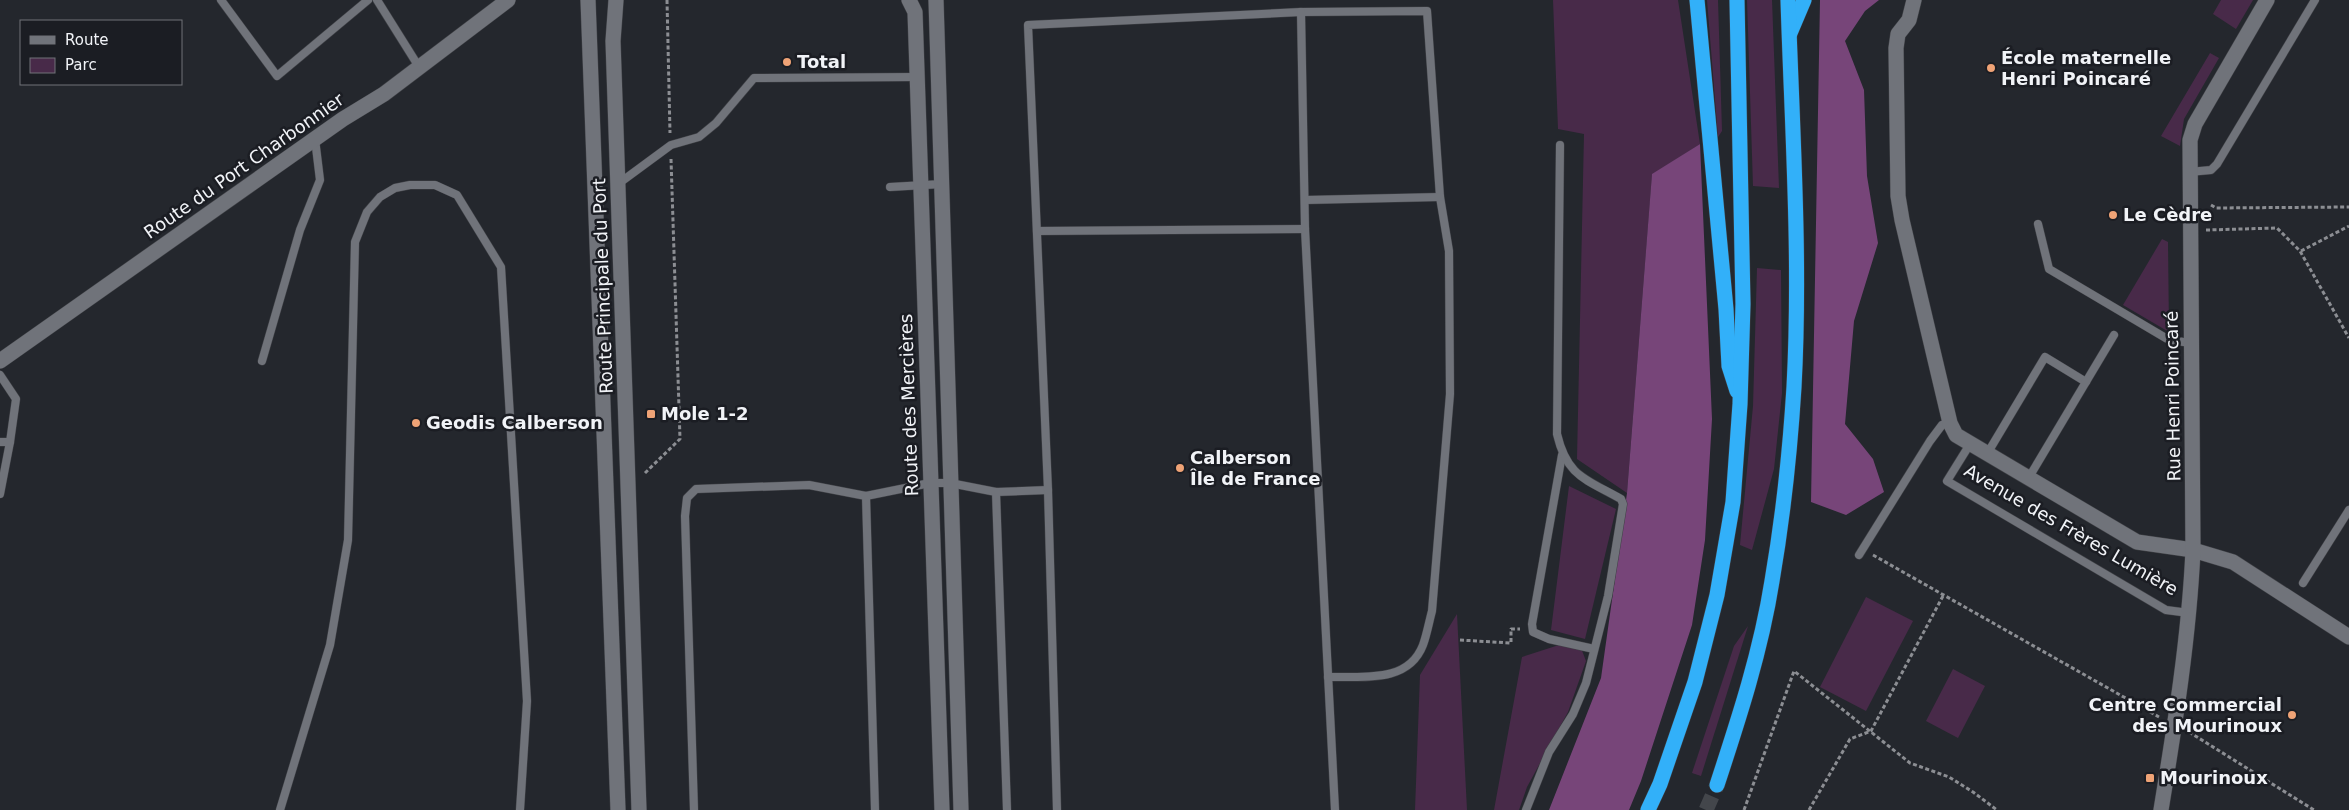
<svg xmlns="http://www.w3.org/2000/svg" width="2349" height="810" font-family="'DejaVu Sans',sans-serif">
  <rect width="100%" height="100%" fill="#24272d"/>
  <g fill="#482a49">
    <polygon points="1553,0 1678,0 1700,144 1652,175 1627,493 1577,459 1584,134 1558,129"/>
    <polygon points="1707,0 1718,0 1722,131 1718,137"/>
    <polygon points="1747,0 1772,0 1779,188 1753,186"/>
    <polygon points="2221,0 2253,0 2236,29 2213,14"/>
    <polygon points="2210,53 2219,58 2184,119 2180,146 2161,136"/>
    <polygon points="2162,239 2168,242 2169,332 2123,305"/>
    <polygon points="1757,268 1781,270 1782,393 1774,469 1752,550 1740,545 1753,406"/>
    <polygon points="1569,486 1616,509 1585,639 1551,630"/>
    <polygon points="1866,597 1913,621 1866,711 1820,687"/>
    <polygon points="1457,614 1467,810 1415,810 1420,675"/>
    <polygon points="1748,626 1701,776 1692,773 1734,646"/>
    <polygon points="1559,645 1581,648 1586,661 1568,712 1527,787 1519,810 1494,810 1522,657"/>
    <polygon points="1953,669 1985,686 1958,738 1926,721"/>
  </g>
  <g fill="#774579">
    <polygon points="1820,0 1879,0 1865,11 1845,41 1864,90 1867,176 1878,243 1854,321 1845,424 1873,459 1884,492 1846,515 1811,502"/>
    <polygon points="1700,144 1712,419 1705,540 1692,625 1641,781 1629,810 1549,810 1601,678 1627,493 1652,174"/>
  </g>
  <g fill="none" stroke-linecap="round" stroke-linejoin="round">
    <polyline stroke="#43464b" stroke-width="15" stroke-dasharray="15 8" stroke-linecap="butt" points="1706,810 1717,785"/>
    <defs>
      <g id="lane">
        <polyline points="221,0 277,76 368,0"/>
        <polyline points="377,0 419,67"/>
        <path d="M1301 12 1427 11 1440 197 1449 251 1450 394 1432 611C1429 622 1427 634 1423 645 1408 684 1362 676 1328 677"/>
        <polyline points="2189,172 2211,170 2217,164 2315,0"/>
        <polyline points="618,184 671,145 699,137 716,123 754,78 917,77"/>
        <polyline points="890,187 942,184"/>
        <polyline points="1305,200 1440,197"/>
        <polyline points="2038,224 2049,269 2169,340 2191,343"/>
        <polyline points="1037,231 1305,229"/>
        <polyline points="262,361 300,230 320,180 315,139"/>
        <polyline points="0,375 16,399 10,442"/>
        <polyline points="0,442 10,442 0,494"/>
        <polyline points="1970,444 1947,481 2166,610 2189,613"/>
        <polyline points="1987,454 2045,357 2086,382"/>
        <polyline points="1562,455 1532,624 1533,632 1549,639 1594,649"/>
        <polyline points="2028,479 2114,335"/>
        <polyline points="996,492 1048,490"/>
        <polyline points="866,496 930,483 950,483 996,492 1007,810"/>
        <polyline points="1859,555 1930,441 1942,425 1950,423"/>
        <polyline points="2303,583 2349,510"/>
        <polyline points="280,810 330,645 348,540 355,242 367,212 380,197 395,188 410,185 435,185 457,195 501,267 527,701 520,810"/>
        <polyline points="694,810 685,516 687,498 696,489 809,485 866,496 875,810"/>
        <polyline points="1057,810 1048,490 1028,25 1301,12 1305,229 1335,810"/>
        <path d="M1526 810 1549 752 1573 714 1586 683 1608 596 1623 504 1621 499C1586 479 1567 477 1557 434L1560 145"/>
      </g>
      <g id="street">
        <polyline points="909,0 915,12 942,810"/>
        <polyline points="936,0 961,810"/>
        <polyline points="1914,0 1909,20 1898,34 1896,48 1898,196 1902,220 1950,423 1956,435 2137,542 2193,550 2233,562 2349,637"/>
        <polyline points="0,361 343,119 384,94 508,0"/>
        <path d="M2161 810C2175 724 2189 638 2193 550L2190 140 2195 124 2267 0"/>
      </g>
      <g id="secondary">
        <polyline points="588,0 618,810"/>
        <polyline points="616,0 613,41 639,810"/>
      </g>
      <g id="highway">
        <polyline points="1697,0 1726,309 1729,366 1737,391"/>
        <polyline points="1790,33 1804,0"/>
        <path d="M1717 785C1739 718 1761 651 1772 581 1783 517 1790 452 1794 387 1801 258 1792 128 1788 0"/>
        <polyline points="1648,810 1660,784 1695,682 1717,595 1733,502 1740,404 1743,304 1737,0"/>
      </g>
    </defs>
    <use href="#lane" stroke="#404247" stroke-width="9"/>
    <use href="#street" stroke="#404247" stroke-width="16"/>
    <use href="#secondary" stroke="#404247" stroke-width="16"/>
    <use href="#highway" stroke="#404247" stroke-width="16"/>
    <g stroke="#8c8e93" stroke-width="3" stroke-dasharray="4 2.5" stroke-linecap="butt">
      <polyline points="667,0 670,133"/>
      <polyline points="2211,205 2216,208 2349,207"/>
      <polyline points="2206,230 2277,228 2300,251 2349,338"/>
      <polyline points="2301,251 2349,226"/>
      <polyline points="645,473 680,439 671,159"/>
      <polyline points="1873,555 2159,717"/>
      <polyline points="1460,640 1511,643 1511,629 1520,629"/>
      <polyline points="2189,732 2314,810"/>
      <polyline points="1744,810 1794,671 1910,763 1949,777 1973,792 1997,810"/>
      <polyline points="1809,810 1850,739 1871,731 1944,594"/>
    </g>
    <use href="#lane" stroke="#70737a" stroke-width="8"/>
    <use href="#street" stroke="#70737a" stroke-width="15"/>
    <use href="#secondary" stroke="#70737a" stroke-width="15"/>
    <use href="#highway" stroke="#32b0f9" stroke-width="15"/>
  </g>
  <g fill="#efa376" stroke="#1b1d23" stroke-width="2">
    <circle cx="787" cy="62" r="5"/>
    <circle cx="1991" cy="68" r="5"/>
    <circle cx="2113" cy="215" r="5"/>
    <rect x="646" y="409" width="10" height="10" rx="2.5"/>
    <circle cx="416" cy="423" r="5"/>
    <circle cx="1180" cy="468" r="5"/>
    <circle cx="2292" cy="715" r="5"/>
    <rect x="2145" y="773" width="10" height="10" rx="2.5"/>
  </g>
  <g text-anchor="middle" stroke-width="5" stroke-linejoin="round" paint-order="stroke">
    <g font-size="18" font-weight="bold" fill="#f1f3f7" stroke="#1b1d23" text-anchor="start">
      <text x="2001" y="64">École maternelle<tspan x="2001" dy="21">Henri Poincaré</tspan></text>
      <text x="797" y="68">Total</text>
      <text x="2123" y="221">Le Cèdre</text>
      <text x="661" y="420">Mole 1-2</text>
      <text x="426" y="429">Geodis Calberson</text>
      <text x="1190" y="464">Calberson<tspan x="1190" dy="21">Île de France</tspan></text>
      <text x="2282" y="711" text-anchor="end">Centre Commercial<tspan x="2282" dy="21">des Mourinoux</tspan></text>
      <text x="2160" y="784">Mourinoux</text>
    </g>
    <g font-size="18" fill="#f1f3f7" stroke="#1b1d23">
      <text transform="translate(244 166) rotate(-35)" y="6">Route du Port Charbonnier</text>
      <text transform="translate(603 286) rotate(-92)" y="6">Route Principale du Port</text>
      <text transform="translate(2173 396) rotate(-91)" y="6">Rue Henri Poincaré</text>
      <text transform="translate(909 405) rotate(-92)" y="6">Route des Mercières</text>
      <text transform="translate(2071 530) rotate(30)" y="6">Avenue des Frères Lumière</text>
    </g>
  </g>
  <rect x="20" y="20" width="162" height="65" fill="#1b1d23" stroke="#717378"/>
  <rect x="30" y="36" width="25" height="8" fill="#70737a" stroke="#717378"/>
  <text x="65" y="45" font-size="15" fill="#f1f3f7">Route</text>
  <rect x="30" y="58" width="25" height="15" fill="#482a49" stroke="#717378"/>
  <text x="65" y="70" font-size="15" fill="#f1f3f7">Parc</text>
</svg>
